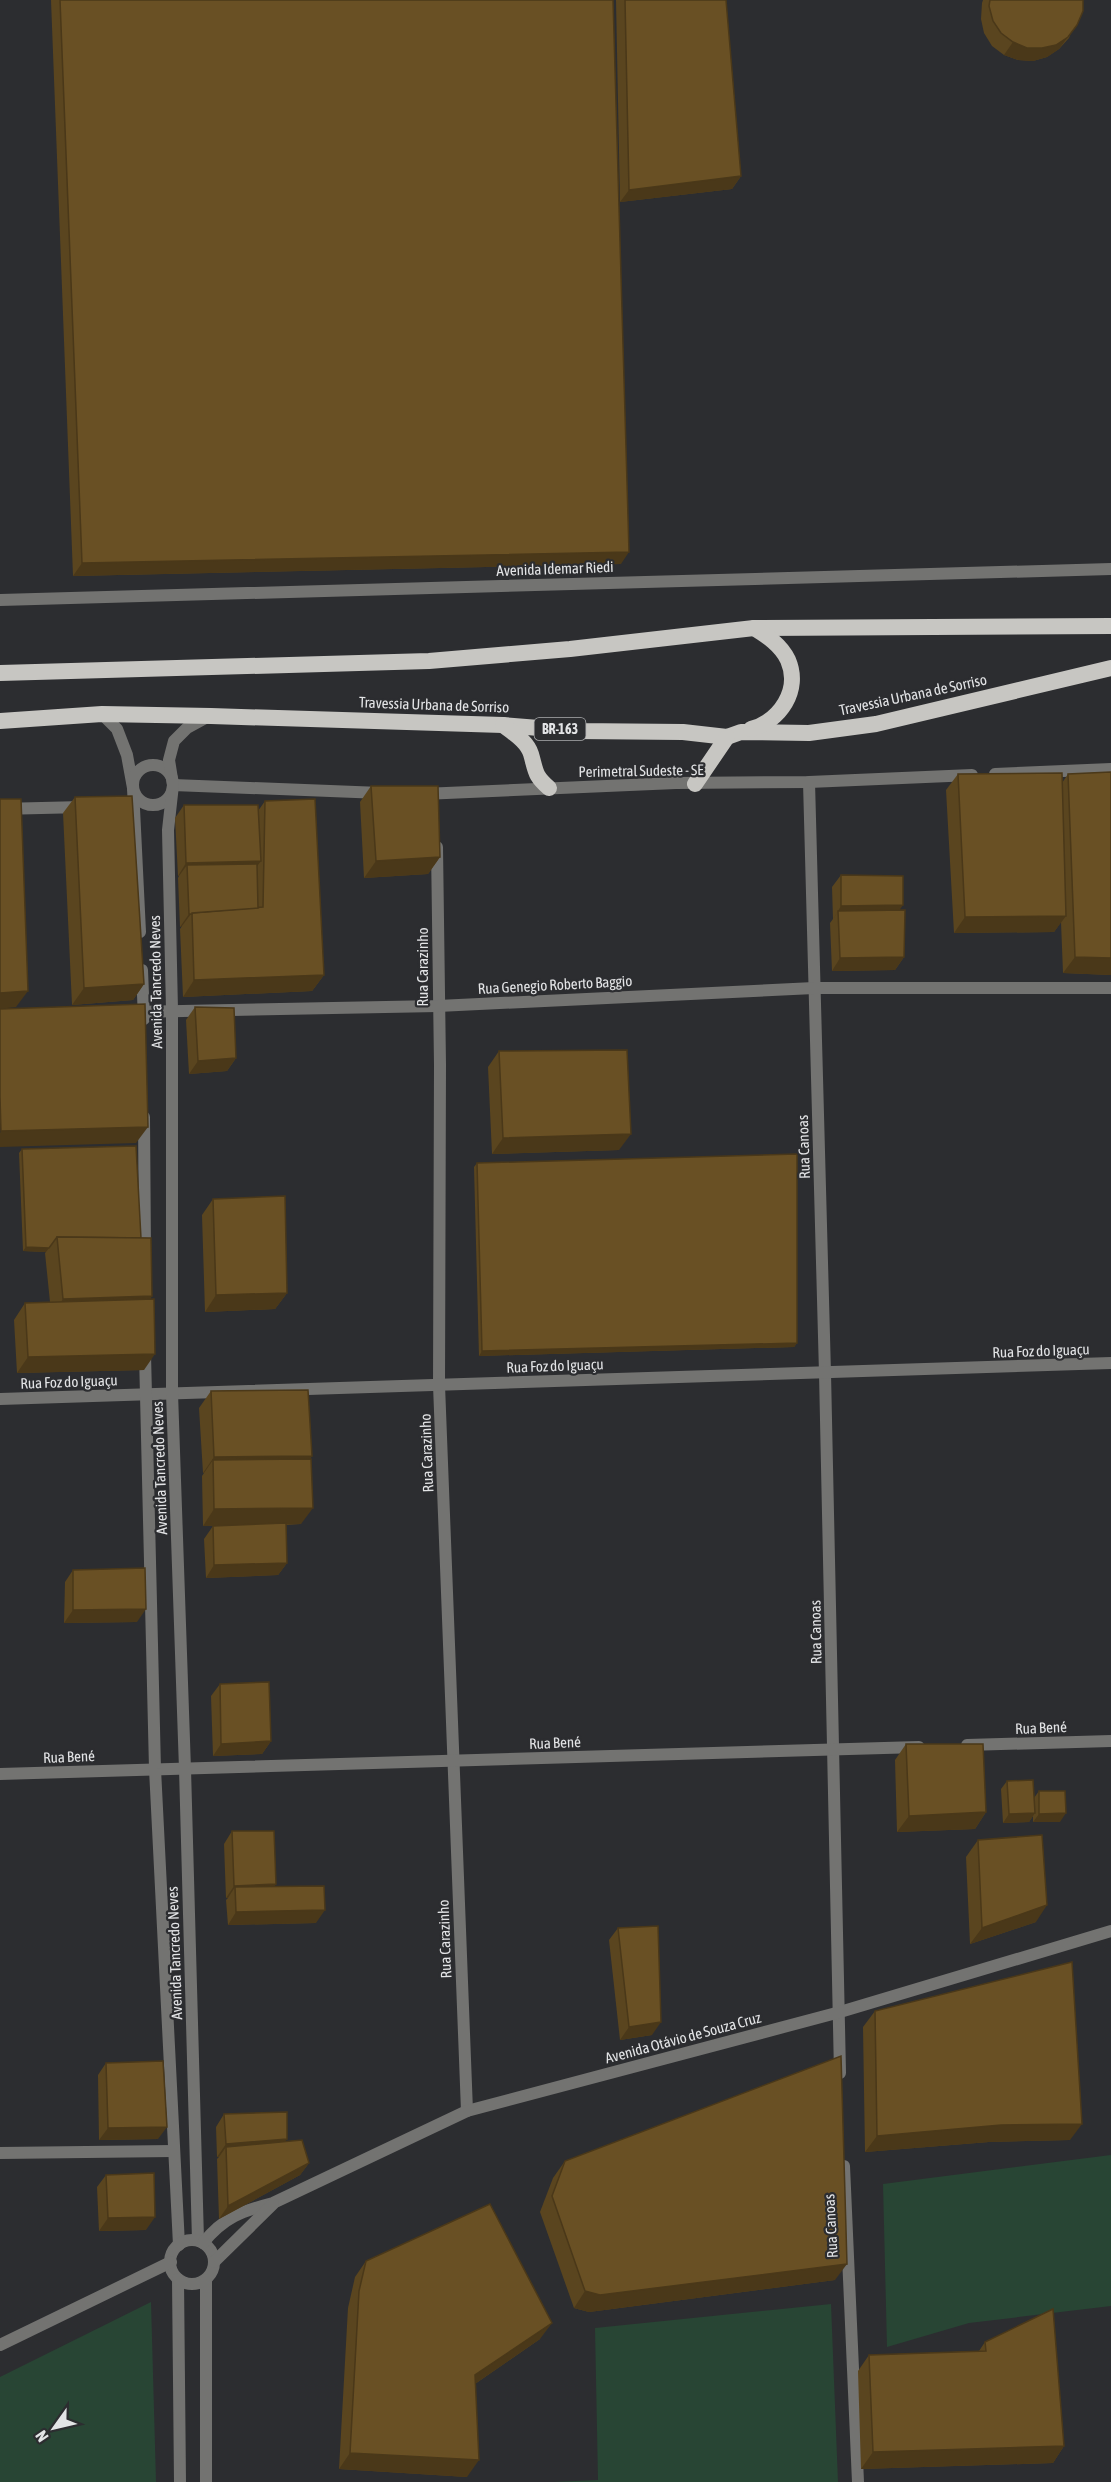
<svg xmlns="http://www.w3.org/2000/svg" width="1111" height="2482" font-family="'Asap Condensed',sans-serif">
  <rect width="100%" height="100%" fill="#2c2d30"/>
  <g fill="#284534">
    <polygon points="1111,2155 1111,2306 969,2323 887,2347 883,2184"/>
    <polygon points="151,2302 156,2482 0,2482 0,2377"/>
    <polygon points="831,2304 838,2482 553,2482 598,2480 595,2328"/>
  </g>
  <g fill="none" stroke-linecap="round" stroke-linejoin="round">
    <g stroke="#737371" stroke-width="12">
      <polyline points="809,782 825,1373 840,2073"/>
      <polyline points="437,847 440,1065 439,1385 467,2111"/>
      <polyline points="133,1012 438,1006 814,988 1111,988"/>
      <polyline points="0,1399 1111,1363"/>
      <polyline points="967,1745 1111,1741"/>
      <polyline points="0,1774 919,1747"/>
      <polyline points="0,2153 173,2151"/>
      <polyline points="844,2166 858,2482"/>
    </g>
    <g stroke="#737371" stroke-width="12">
      <polyline points="0,600 1111,569"/>
      <polyline points="102,714 117,729 127,755 133,788 140,932"/>
      <circle cx="153" cy="785" r="20"/>
      <polyline points="995,774 1111,769"/>
      <polyline points="173,785 381,793"/>
      <polyline points="423,794 676,783 809,782 972,775"/>
      <polyline points="0,809 83,807"/>
      <polyline points="142,970 144,1019"/>
      <polyline points="144,1117 145,1253"/>
      <polyline points="145,1354 155,1769 179,2245"/>
      <polyline points="198,2240 185,1769 172,1393 172,1010 168,830 173,785 169,760 174,741 187,728 209,716"/>
      <circle cx="192" cy="2262" r="22"/>
      <path d="M203 2243C224 2217 242 2211 273 2203L467 2111 840 2012 1111 1931"/>
      <polyline points="214,2262 273,2204"/>
      <polyline points="178,2279 180,2482"/>
      <polyline points="0,2345 171,2262"/>
      <polyline points="206,2482 206,2280"/>
    </g>
    <g stroke="#c7c6c2" stroke-width="16">
      <polyline points="0,673 429,661 570,649 754,628 1111,626"/>
      <polyline points="0,721 102,714 211,716 503,725 576,731 683,732 727,737 741,732 809,733 876,724 1111,668"/>
      <path d="M503 725C513 733 527 741 531 754 536 771 534 775 549 788"/>
      <path d="M751 729C780 721 801 690 788 660 781 645 767 636 754 628"/>
      <polyline points="695,784 727,737"/>
    </g>
  </g>
  <g fill="#5a451f">
    <polygon points="51,0 613,0 621,564 73,576"/>
    <polygon points="616,0 726,0 741,176 732,189 620,202"/>
    <polygon points="983,0 1083,0 1069,38 1059,49 1047,57 1033,61 1018,60 1004,55 992,46 984,33 981,19 982,3"/>
    <polygon points="958,774 1062,783 1068,774 1111,975 1063,973 1061,922 1054,932 954,933 946,790"/>
    <polygon points="371,786 440,857 428,874 364,878 360,802"/>
    <polygon points="75,797 144,984 133,1000 72,1005 63,813"/>
    <polygon points="265,801 324,975 312,991 183,997 180,929 182,926 180,927 178,878 179,876 178,876 175,818 184,805 258,811"/>
    <polygon points="841,875 900,910 904,957 895,970 832,971 830,923 833,919 832,887"/>
    <polygon points="195,1007 236,1058 227,1071 189,1074 186,1020"/>
    <polygon points="499,1051 619,1150 492,1154 488,1067"/>
    <polygon points="22,1149 141,1238 152,1296 150,1299 144,1370 17,1373 14,1320 25,1303 50,1302 45,1253 46,1252 23,1251 19,1153"/>
    <polygon points="477,1163 797,1343 794,1347 479,1356 474,1167"/>
    <polygon points="213,1199 287,1293 275,1309 205,1312 202,1215"/>
    <polygon points="211,1391 312,1456 310,1459 301,1524 286,1525 287,1563 278,1575 206,1578 204,1539 213,1526 239,1525 203,1526 202,1476 204,1473 203,1473 199,1408"/>
    <polygon points="73,1570 137,1622 64,1623 65,1582"/>
    <polygon points="220,1684 271,1741 262,1754 213,1756 211,1696"/>
    <polygon points="906,1744 986,1812 975,1829 897,1832 895,1760"/>
    <polygon points="1007,1781 1034,1798 1039,1791 1060,1822 1033,1822 1033,1816 1029,1822 1003,1823 1001,1789"/>
    <polygon points="232,1831 276,1884 274,1887 316,1923 228,1925 226,1900 228,1898 226,1898 224,1844"/>
    <polygon points="978,1840 1036,1922 970,1944 966,1857"/>
    <polygon points="618,1928 652,2035 620,2040 609,1940"/>
    <polygon points="875,2011 1070,2140 989,2142 865,2152 863,2027"/>
    <polygon points="106,2063 158,2139 99,2140 98,2075"/>
    <polygon points="224,2114 285,2141 309,2163 300,2175 219,2219 217,2159 219,2157 217,2157 216,2127"/>
    <polygon points="565,2161 835,2280 589,2312 574,2308 540,2212 553,2178"/>
    <polygon points="106,2175 146,2230 99,2231 97,2187"/>
    <polygon points="366,2261 540,2339 475,2384 467,2477 339,2469 348,2308 355,2277"/>
    <polygon points="985,2342 1064,2446 1053,2463 861,2469 858,2371 869,2355 979,2351"/>
  </g>
  <g fill="#4a3819">
    <polygon points="1077,25 1059,49 1047,57 1033,61 1018,60 1004,55 1013,42"/>
    <polygon points="741,176 732,189 620,202 629,190"/>
    <polygon points="629,552 621,564 73,576 82,563"/>
    <polygon points="440,857 428,874 364,878 376,861"/>
    <polygon points="261,861 252,873 187,865 179,876 178,876 186,863"/>
    <polygon points="903,905 894,918 838,911 833,919 841,906"/>
    <polygon points="189,914 191,914 182,926 180,927"/>
    <polygon points="1066,916 1054,932 954,933 965,917"/>
    <polygon points="904,957 895,970 832,971 840,958"/>
    <polygon points="1075,957 1111,958 1111,975 1063,973"/>
    <polygon points="324,975 312,991 183,997 194,980"/>
    <polygon points="144,984 133,1000 72,1005 84,988"/>
    <polygon points="28,991 16,1007 0,1009 0,993"/>
    <polygon points="236,1058 227,1071 189,1074 198,1061"/>
    <polygon points="148,1127 136,1143 0,1147 0,1133 1,1131"/>
    <polygon points="631,1134 619,1150 492,1154 503,1138"/>
    <polygon points="26,1247 49,1248 46,1252 23,1251"/>
    <polygon points="287,1293 275,1309 205,1312 216,1295"/>
    <polygon points="152,1296 141,1313 51,1316 63,1299"/>
    <polygon points="797,1343 794,1347 479,1356 482,1351"/>
    <polygon points="155,1354 144,1370 17,1373 28,1357"/>
    <polygon points="312,1456 300,1472 213,1460 204,1473 203,1473 214,1457"/>
    <polygon points="313,1508 301,1524 203,1526 214,1509"/>
    <polygon points="287,1563 278,1575 206,1578 214,1565"/>
    <polygon points="146,1609 137,1622 64,1623 73,1610"/>
    <polygon points="271,1741 262,1754 213,1756 221,1744"/>
    <polygon points="986,1812 975,1829 897,1832 909,1816"/>
    <polygon points="1035,1813 1029,1822 1003,1823 1009,1814"/>
    <polygon points="1066,1813 1060,1822 1033,1822 1039,1814"/>
    <polygon points="276,1884 267,1897 235,1887 228,1898 226,1898 234,1886"/>
    <polygon points="1047,1905 1036,1922 970,1944 982,1928"/>
    <polygon points="325,1910 316,1923 228,1925 236,1912"/>
    <polygon points="661,2022 652,2035 620,2040 629,2027"/>
    <polygon points="1082,2124 1070,2140 989,2142 865,2152 877,2136 1001,2125"/>
    <polygon points="167,2127 158,2139 99,2140 108,2128"/>
    <polygon points="287,2139 278,2151 226,2147 219,2157 217,2157 226,2144"/>
    <polygon points="309,2163 300,2175 219,2219 228,2206"/>
    <polygon points="155,2217 146,2230 99,2231 108,2218"/>
    <polygon points="847,2264 835,2280 589,2312 574,2308 585,2291"/>
    <polygon points="552,2323 540,2339 463,2392 475,2375"/>
    <polygon points="1064,2446 1053,2463 861,2469 873,2452"/>
    <polygon points="350,2453 479,2460 467,2477 339,2469"/>
  </g>
  <g fill="#695024" stroke="#4a3819" stroke-width="1.5">
    <polygon points="60,0 613,0 629,552 82,563"/>
    <polygon points="625,0 726,0 741,176 629,190"/>
    <polygon points="990,0 1083,0 1083,11 1077,25 1068,37 1056,45 1042,48 1027,48 1013,42 1001,33 993,21 989,6"/>
    <polygon points="1111,772 1111,958 1075,957 1068,774"/>
    <polygon points="1062,773 1066,916 965,917 958,774"/>
    <polygon points="371,786 438,786 440,857 376,861"/>
    <polygon points="132,796 144,984 84,988 75,797"/>
    <polygon points="0,799 21,799 28,991 0,993"/>
    <polygon points="315,799 324,975 194,980 192,913 263,907 265,801"/>
    <polygon points="184,805 258,805 261,861 186,863"/>
    <polygon points="257,864 258,908 192,913 192,914 189,914 187,865"/>
    <polygon points="841,875 903,876 903,905 841,906"/>
    <polygon points="905,910 904,957 840,958 838,911"/>
    <polygon points="145,1004 148,1127 1,1131 0,1097 0,1009"/>
    <polygon points="195,1007 234,1008 236,1058 198,1061"/>
    <polygon points="627,1050 631,1134 503,1138 499,1051"/>
    <polygon points="136,1146 141,1238 57,1237 49,1248 26,1247 22,1149"/>
    <polygon points="797,1154 797,1343 482,1351 477,1163"/>
    <polygon points="285,1196 287,1293 216,1295 213,1199"/>
    <polygon points="57,1237 151,1238 152,1296 63,1299"/>
    <polygon points="154,1299 155,1354 28,1357 25,1303"/>
    <polygon points="308,1390 312,1456 214,1457 211,1391"/>
    <polygon points="311,1459 313,1508 214,1509 213,1460"/>
    <polygon points="286,1523 287,1563 214,1565 213,1526"/>
    <polygon points="145,1568 146,1609 73,1610 73,1570"/>
    <polygon points="269,1682 271,1741 221,1744 220,1684"/>
    <polygon points="906,1744 983,1744 986,1812 909,1816"/>
    <polygon points="1033,1780 1035,1813 1009,1814 1007,1781"/>
    <polygon points="1039,1791 1065,1791 1066,1813 1039,1814"/>
    <polygon points="232,1831 274,1831 276,1884 234,1886"/>
    <polygon points="1042,1835 1047,1905 982,1928 978,1840"/>
    <polygon points="324,1886 325,1910 236,1912 235,1887"/>
    <polygon points="658,1926 661,2022 629,2027 618,1928"/>
    <polygon points="1072,1962 1082,2124 1001,2125 877,2136 875,2011"/>
    <polygon points="841,2056 847,2264 600,2295 585,2291 552,2196 565,2161"/>
    <polygon points="163,2061 167,2127 108,2128 106,2063"/>
    <polygon points="287,2112 287,2139 226,2144 224,2114"/>
    <polygon points="302,2140 309,2163 228,2206 226,2147"/>
    <polygon points="154,2173 155,2217 108,2218 106,2175"/>
    <polygon points="490,2204 552,2323 475,2375 479,2460 350,2453 359,2291 366,2261"/>
    <polygon points="1053,2309 1064,2446 873,2452 869,2355 986,2351 985,2342"/>
  </g>
  <g text-anchor="middle" stroke-width="4.5" stroke-linejoin="round" paint-order="stroke">
    <rect fill="#2c2d30" stroke="#acadaf" stroke-width="1.5" x="534.5" y="718" width="51" height="22" rx="4.5"/>
    <g font-size="14" font-weight="bold" fill="#e3e4e6">
      <text x="560" y="734">BR-163</text>
    </g>
    <g font-size="15" fill="#e3e4e6" stroke="#2c2d30">
      <text transform="translate(555 569) rotate(-2)" y="5">Avenida Idemar Riedi</text>
      <text transform="translate(913 695) rotate(-12)" y="5">Travessia Urbana de Sorriso</text>
      <text transform="translate(434 705) rotate(2)" y="5">Travessia Urbana de Sorriso</text>
      <text transform="translate(641 771) rotate(-1)" y="5">Perimetral Sudeste - SE</text>
      <text transform="translate(423 967) rotate(-90)" y="5">Rua Carazinho</text>
      <text transform="translate(156 982) rotate(-91)" y="5">Avenida Tancredo Neves</text>
      <text transform="translate(555 985) rotate(-3)" y="5">Rua Genegio Roberto Baggio</text>
      <text transform="translate(804 1147) rotate(-92)" y="5">Rua Canoas</text>
      <text transform="translate(1041 1351) rotate(-2)" y="5">Rua Foz do Iguaçu</text>
      <text transform="translate(555 1366) rotate(-2)" y="5">Rua Foz do Iguaçu</text>
      <text transform="translate(69 1382) rotate(-2)" y="5">Rua Foz do Iguaçu</text>
      <text transform="translate(427 1453) rotate(-92)" y="5">Rua Carazinho</text>
      <text transform="translate(160 1468) rotate(-92)" y="5">Avenida Tancredo Neves</text>
      <text transform="translate(816 1632) rotate(-91)" y="5">Rua Canoas</text>
      <text transform="translate(1041 1728) rotate(-2)" y="5">Rua Bené</text>
      <text transform="translate(555 1743) rotate(-2)" y="5">Rua Bené</text>
      <text transform="translate(69 1757) rotate(-2)" y="5">Rua Bené</text>
      <text transform="translate(445 1939) rotate(-92)" y="5">Rua Carazinho</text>
      <text transform="translate(175 1953) rotate(-92)" y="5">Avenida Tancredo Neves</text>
      <text transform="translate(683 2038) rotate(-15)" y="5">Avenida Otávio de Souza Cruz</text>
      <text transform="translate(831 2226) rotate(-93)" y="5">Rua Canoas</text>
    </g>
  </g>
  <g transform="translate(54 2428) rotate(236)" stroke="#2c2d30" stroke-width="4.5" paint-order="stroke">
  <path d="M0-4.5L10 22L0 15L-10 22Z" fill="#e3e4e6"/>
  <text y="-9" font-size="16" font-weight="bold" text-anchor="middle" fill="#e3e4e6">N</text>
  </g>
</svg>
